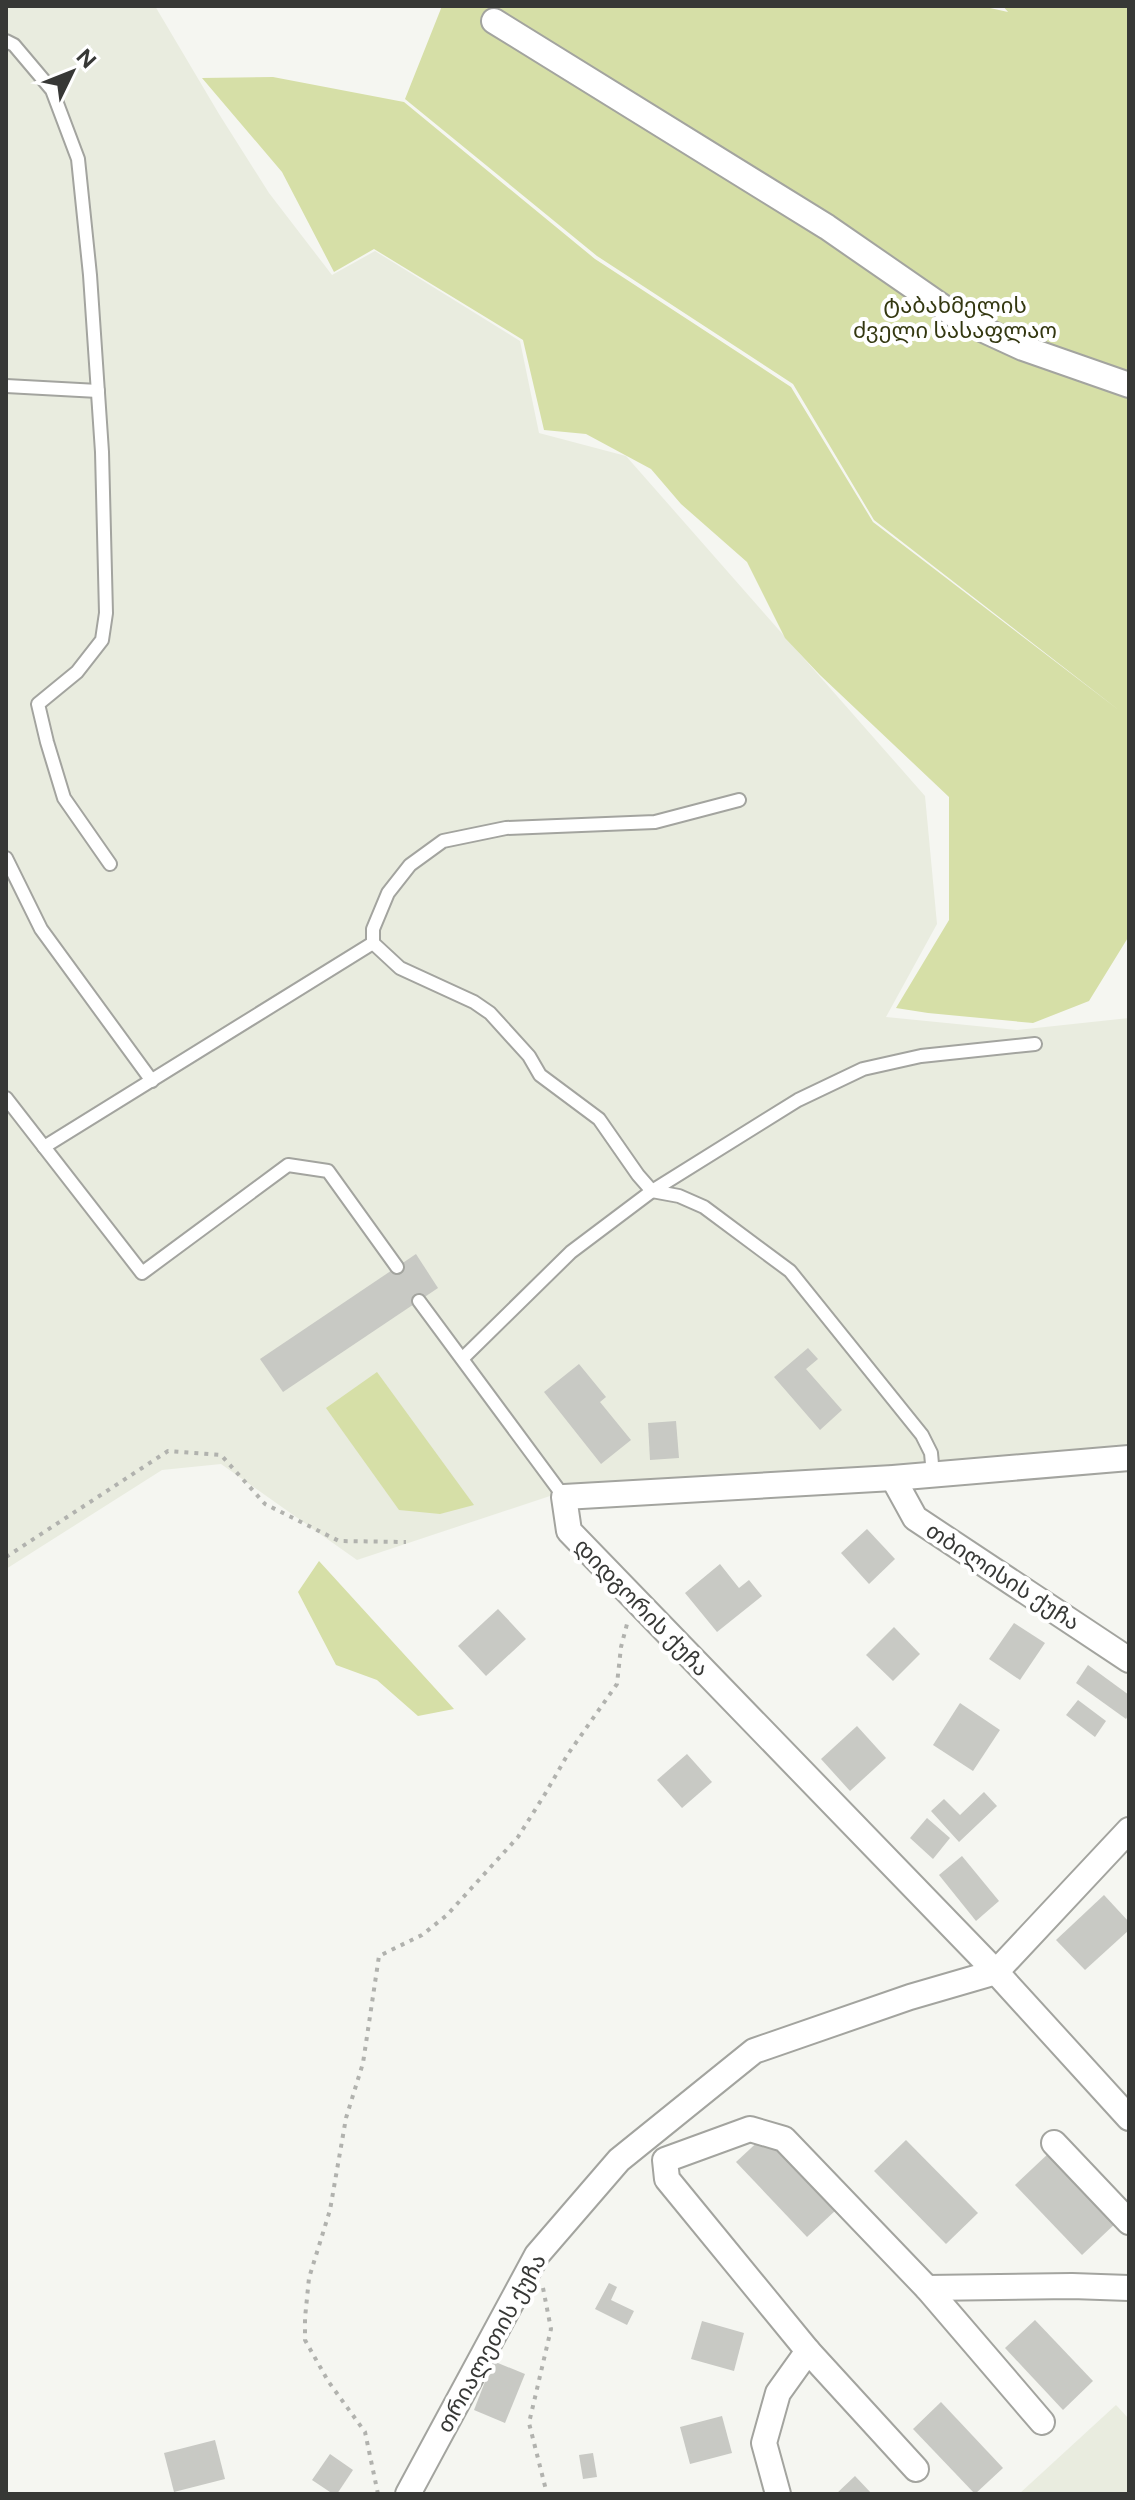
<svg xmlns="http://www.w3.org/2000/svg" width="1135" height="2500" font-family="Figtree,'Noto Sans Georgian',sans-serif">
  <rect width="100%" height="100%" fill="#f5f6f1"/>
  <g fill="#e9ecdf">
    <polygon points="6,6 155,6 219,114 269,193 332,275 375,251 520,341 539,433 626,456 925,796 937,924 886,1017 1017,1030 1129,1018 1129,1452 568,1490 357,1560 221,1464 162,1470 6,1569"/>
    <polygon points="1116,2405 1129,2419 1129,2494 1019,2494"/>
  </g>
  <g fill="#d6dfa7">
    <polygon points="442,6 981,6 1008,12 1003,6 1129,6 1129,936 1089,1001 1033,1023 928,1013 896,1008 949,920 949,797 820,675 785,638 747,562 681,504 651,469 586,434 544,430 523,340 374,249 334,272 282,172 202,78 273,77 404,102 595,259 791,387 873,522 1120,711 874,520 793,384 597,256 405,99"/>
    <polygon points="377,1372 474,1505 440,1514 399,1510 326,1408"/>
    <polygon points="319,1561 454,1709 418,1716 377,1680 336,1665 298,1592"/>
  </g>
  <g fill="#c8c9c4">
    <polygon points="416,1254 438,1288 283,1392 260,1359"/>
    <polygon points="808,1348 818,1359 806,1369 842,1410 820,1430 774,1377"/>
    <polygon points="579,1364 606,1397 600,1402 631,1440 601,1464 544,1392"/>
    <polygon points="676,1421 679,1458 650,1460 648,1423"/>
    <polygon points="867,1529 895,1559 869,1584 841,1553"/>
    <polygon points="720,1564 739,1588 749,1580 762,1596 717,1632 685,1593"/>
    <polygon points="498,1609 526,1639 486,1676 458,1646"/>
    <polygon points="1014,1623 1045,1643 1020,1680 989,1659"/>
    <polygon points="894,1627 920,1654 893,1681 866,1655"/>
    <polygon points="1088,1665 1129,1695 1129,1714 1126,1719 1076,1683"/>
    <polygon points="1078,1700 1106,1721 1095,1737 1066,1715"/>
    <polygon points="960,1703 1000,1730 973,1771 933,1745"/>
    <polygon points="857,1726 886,1758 850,1791 821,1759"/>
    <polygon points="687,1754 712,1782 682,1808 657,1780"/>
    <polygon points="984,1792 997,1806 959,1842 931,1811 944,1799 960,1815"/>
    <polygon points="927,1818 950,1838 933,1859 910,1838"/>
    <polygon points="962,1856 999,1901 976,1921 939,1875"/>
    <polygon points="1104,1895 1129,1922 1129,1930 1085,1970 1056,1940"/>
    <polygon points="765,2135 836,2210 807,2237 736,2162"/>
    <polygon points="906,2140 978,2213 946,2244 874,2171"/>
    <polygon points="1050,2152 1117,2222 1082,2255 1015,2185"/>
    <polygon points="609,2283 617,2287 611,2300 634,2311 627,2325 595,2309"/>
    <polygon points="1035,2320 1093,2381 1063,2410 1005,2348"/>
    <polygon points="702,2321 744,2333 734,2371 691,2359"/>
    <polygon points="493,2361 525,2374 505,2423 474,2410"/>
    <polygon points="941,2402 1003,2468 975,2494 913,2429"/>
    <polygon points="722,2416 732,2453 690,2464 680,2427"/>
    <polygon points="215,2440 225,2479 174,2492 164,2453"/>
    <polygon points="593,2453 597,2477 583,2479 579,2455"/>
    <polygon points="330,2454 353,2470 337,2494 333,2494 312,2480"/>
    <polygon points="855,2476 872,2494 836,2494"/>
  </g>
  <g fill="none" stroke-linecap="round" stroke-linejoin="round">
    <defs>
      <g id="service">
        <polyline points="6,41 14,45 52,90 78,159 90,275 102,452 106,613 102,640 77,672 38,704 47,742 64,798 110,864"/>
        <polyline points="6,386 98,391"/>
        <polyline points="739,800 655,822 506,828 443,841 410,865 388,893 373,929 373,943 400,968 474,1002 490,1013 529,1056 540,1075 599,1119 638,1175 652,1191 679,1196 704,1207 790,1271 922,1435 931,1453 933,1475"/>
        <polyline points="6,858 41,929 152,1081"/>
        <polyline points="6,1098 142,1273 288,1165 328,1171 397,1267"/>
        <polyline points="44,1147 373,943"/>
        <polyline points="419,1301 564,1497"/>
        <polyline points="463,1358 571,1252 652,1191 798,1100 863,1069 921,1056 1035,1044"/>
      </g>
      <g id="minor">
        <polyline points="494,21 827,227 960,319 1023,348 1129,385"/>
        <polyline points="1129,1458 893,1478 564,1497 569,1531 996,1972 1129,2118"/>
        <polyline points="893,1478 915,1518 1129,1660"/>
        <polyline points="1054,2143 1129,2222"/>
        <polyline points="927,2288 1042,2422"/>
        <polyline points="916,2469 808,2351 667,2179 665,2160 750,2129 784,2139 927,2288 1072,2286 1129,2288"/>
        <polyline points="408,2494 537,2255 619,2160 754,2051 910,1997 996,1972 1129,1830"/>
        <polyline points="778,2494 764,2443 778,2393 808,2351"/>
      </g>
    </defs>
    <use href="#service" stroke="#a3a49f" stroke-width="16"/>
    <use href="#minor" stroke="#a3a49f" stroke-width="28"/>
    <g stroke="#b1b2ae" stroke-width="4" stroke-dasharray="4 6" stroke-linecap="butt">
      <polyline points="6,1557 168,1451 221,1455 265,1504 339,1541 406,1542"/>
      <polyline points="543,2288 551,2329 529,2423 547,2494"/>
      <polyline points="378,2494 365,2432 328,2381 305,2340 305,2318 309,2278 330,2210 346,2118 363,2063 379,1956 422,1935 447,1915 518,1837 545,1794 568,1754 617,1684 621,1647 627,1624"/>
    </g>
    <use href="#service" stroke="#fff" stroke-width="12"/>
    <use href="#minor" stroke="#fff" stroke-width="24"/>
  </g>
  <g text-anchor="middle" stroke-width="8" stroke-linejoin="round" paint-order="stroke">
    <g font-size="22" fill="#343811" stroke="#fff">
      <text x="955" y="313">ტაბახმელის<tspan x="955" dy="25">ძველი სასაფლაო</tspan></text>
    </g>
    <g font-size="22" fill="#373836" stroke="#fff">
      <text transform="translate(1003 1576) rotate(33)" y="8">თბილისის ქუჩა</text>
      <text transform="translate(642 1607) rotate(46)" y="8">დიდგორის ქუჩა</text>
      <text transform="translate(491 2343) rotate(-61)" y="8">თრიალეთის ქუჩა</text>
    </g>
  </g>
  <rect width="1135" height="2500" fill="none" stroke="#373836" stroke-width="16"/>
  <g transform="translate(72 72) rotate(47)" stroke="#ffffff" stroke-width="6" paint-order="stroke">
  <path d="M0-6L14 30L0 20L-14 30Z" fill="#373836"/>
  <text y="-12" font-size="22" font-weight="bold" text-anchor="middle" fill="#373836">N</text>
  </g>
</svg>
